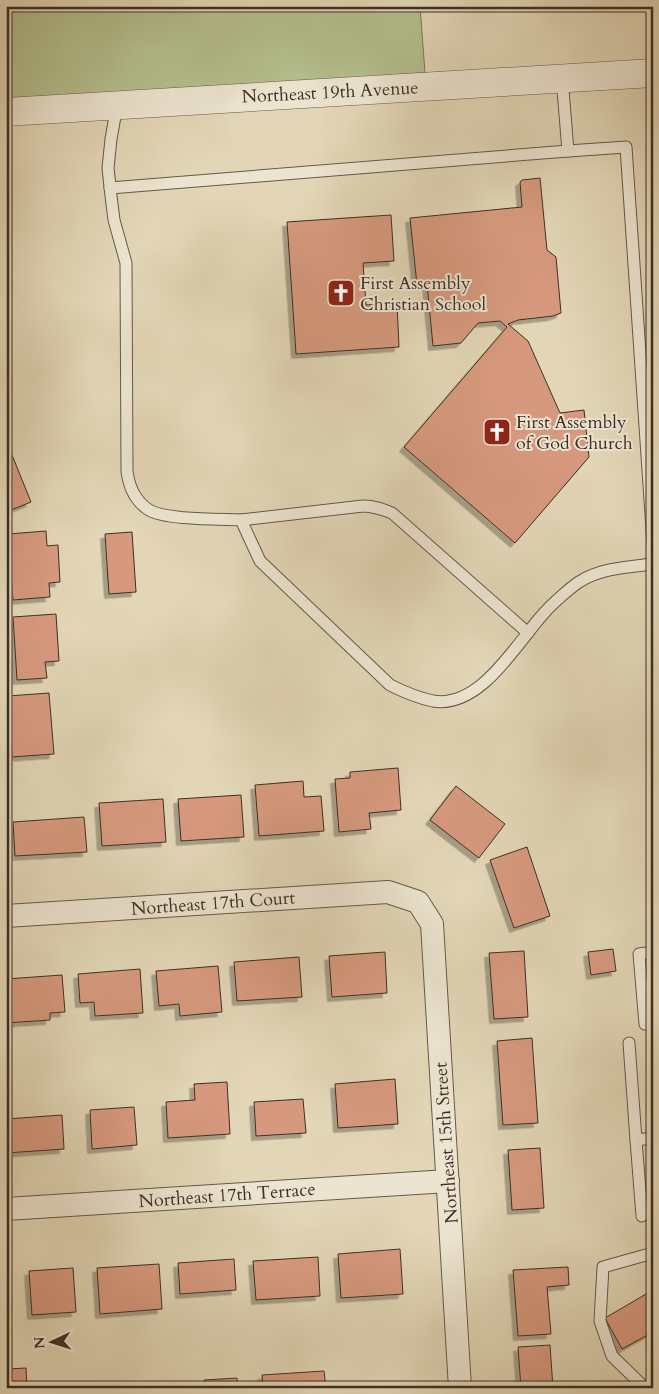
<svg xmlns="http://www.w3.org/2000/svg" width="659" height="1394" font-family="Cardo,serif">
  <defs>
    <filter id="shadow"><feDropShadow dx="-4.5" dy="4.5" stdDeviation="0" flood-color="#0004"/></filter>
  </defs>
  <rect width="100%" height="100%" fill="#e2d6b6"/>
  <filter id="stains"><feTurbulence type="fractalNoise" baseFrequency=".004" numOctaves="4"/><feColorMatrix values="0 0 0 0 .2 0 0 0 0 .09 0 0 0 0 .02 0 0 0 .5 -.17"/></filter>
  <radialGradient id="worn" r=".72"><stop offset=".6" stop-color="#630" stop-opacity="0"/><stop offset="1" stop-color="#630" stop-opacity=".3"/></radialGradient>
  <polygon fill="#b4be8d" stroke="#787658" points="6,6 420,6 425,73 6,101"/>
  <g fill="#d7997e" stroke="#3d2f24" filter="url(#shadow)">
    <polygon points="540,178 547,250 556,257 561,313 553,316 518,320 508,324 528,341 560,413 584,410 589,457 515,543 404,447 507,327 500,321 478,323 461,343 433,346 427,284 417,285 410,218 522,207 520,182 522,180"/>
    <polygon points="391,215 394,261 363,263 366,305 397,303 399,347 296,354 287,222"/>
    <polygon points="10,450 31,502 6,512 6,451"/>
    <polygon points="46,531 47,546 58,545 60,582 49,583 50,597 13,600 8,534"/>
    <polygon points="132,532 136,592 109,594 105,534"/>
    <polygon points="56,614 59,661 45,662 47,678 17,680 13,617"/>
    <polygon points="49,693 54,754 12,757 8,696"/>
    <polygon points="398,768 401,810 369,813 371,829 339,832 335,779 350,778 350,772"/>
    <polygon points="303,781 304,797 321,796 324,831 259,836 255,785"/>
    <polygon points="456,786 505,824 479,858 430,820"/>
    <polygon points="241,795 244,837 181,841 178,799"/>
    <polygon points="163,799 166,842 102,846 99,803"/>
    <polygon points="84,817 87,852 15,856 13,822"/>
    <polygon points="527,847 550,916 514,928 490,860"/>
    <polygon points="613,949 616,971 591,975 588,952"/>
    <polygon points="524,951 528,1017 494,1019 489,953"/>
    <polygon points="385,952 387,993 332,997 329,956"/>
    <polygon points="299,957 302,997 237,1001 234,962"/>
    <polygon points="218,966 222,1012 180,1016 179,1004 159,1006 156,971"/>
    <polygon points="140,969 143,1013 95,1016 94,1002 80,1003 78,974"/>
    <polygon points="62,975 65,1012 50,1013 50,1020 6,1023 6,979"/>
    <polygon points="532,1038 538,1123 503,1125 497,1041"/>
    <polygon points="395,1079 398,1124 338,1128 335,1084"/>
    <polygon points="227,1082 230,1134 168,1138 166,1102 195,1100 194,1084"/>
    <polygon points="303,1099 306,1133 256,1136 254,1102"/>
    <polygon points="134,1107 137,1145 92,1149 90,1110"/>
    <polygon points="62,1115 64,1149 6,1153 6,1119"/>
    <polygon points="540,1148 544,1208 512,1210 508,1150"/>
    <polygon points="400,1249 403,1294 341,1298 338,1254"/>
    <polygon points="318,1257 320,1296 256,1300 253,1261"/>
    <polygon points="234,1259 236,1290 180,1294 178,1263"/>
    <polygon points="159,1264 162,1309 100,1314 97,1268"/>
    <polygon points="568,1267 569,1285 547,1287 551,1334 518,1336 513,1270"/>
    <polygon points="73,1268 76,1312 32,1315 29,1271"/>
    <polygon points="653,1290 653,1332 622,1349 605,1318"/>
    <polygon points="550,1345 553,1388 521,1388 518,1347"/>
    <polygon points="26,1368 27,1388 9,1388 7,1369"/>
    <polygon points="324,1371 326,1388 263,1388 262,1375"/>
    <polygon points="237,1378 238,1388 205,1388 204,1380"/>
  </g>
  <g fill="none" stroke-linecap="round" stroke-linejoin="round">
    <defs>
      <g id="service">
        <polyline points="562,78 568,151 626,147 653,544"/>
        <path d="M117 105 111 139 108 168 111 196 114 220 126 263 127 471C129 487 135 501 149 510 166 520 219 519 241 520L260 561 390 685C404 692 418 698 433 701 481 709 517 642 545 612 552 604 570 588 579 582 601 568 628 567 653 564"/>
        <polyline points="110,188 568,151"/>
        <path d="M241 520 363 506C374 506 382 509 392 513L528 633"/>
        <polyline points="645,1024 639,954 653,952"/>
        <polyline points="629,1043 636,1140"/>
        <polyline points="642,1216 636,1140 653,1138"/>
        <polyline points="645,1388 612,1356 600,1321 603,1267 653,1253"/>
      </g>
      <g id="minor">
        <polyline points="6,916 388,892 418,902 432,924 460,1388"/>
        <polyline points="6,1209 448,1181"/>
      </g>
      <polyline id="tertiary" points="6,112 653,73"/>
    </defs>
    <use href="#service" stroke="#665948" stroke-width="13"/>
    <use href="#minor" stroke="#665948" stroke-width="24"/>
    <use href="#tertiary" stroke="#665948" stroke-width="29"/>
    <use href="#service" stroke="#ece4d0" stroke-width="11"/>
    <use href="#minor" stroke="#ece4d0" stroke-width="22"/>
    <use href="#tertiary" stroke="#ece4d0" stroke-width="28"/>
  </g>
  <defs>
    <symbol id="church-square" viewBox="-11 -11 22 22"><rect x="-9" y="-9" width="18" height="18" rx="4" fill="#8f2418" stroke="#ece4d0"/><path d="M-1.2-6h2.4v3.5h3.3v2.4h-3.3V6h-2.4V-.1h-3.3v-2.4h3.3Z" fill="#fff"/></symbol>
  </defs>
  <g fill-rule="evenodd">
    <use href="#church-square" x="325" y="277" width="32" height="32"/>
    <use href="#church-square" x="481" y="416" width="32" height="32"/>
  </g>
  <g text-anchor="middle" stroke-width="4" stroke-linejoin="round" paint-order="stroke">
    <g font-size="18" fill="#3d2f24" stroke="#ece4d0">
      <text transform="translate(330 92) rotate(-3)" y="6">Northeast 19th Avenue</text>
      <text transform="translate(213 903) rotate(-4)" y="6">Northeast 17th Court</text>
      <text transform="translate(446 1143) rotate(-94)" y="6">Northeast 15th Street</text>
      <text transform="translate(227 1195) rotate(-4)" y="6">Northeast 17th Terrace</text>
    </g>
    <g font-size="18" fill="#3d2f24" stroke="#ece4d0" text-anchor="start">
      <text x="360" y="289">First Assembly<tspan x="360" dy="21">Christian School</tspan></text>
      <text x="516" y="428">First Assembly<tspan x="516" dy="21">of God Church</tspan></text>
    </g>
  </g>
  <rect width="659" height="1394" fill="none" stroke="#e2d6b6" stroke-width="25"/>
  <rect x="8" y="8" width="644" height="1379" fill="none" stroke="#3d2f24" stroke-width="2.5"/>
  <rect x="12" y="12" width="634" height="1369" fill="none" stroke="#3d2f24"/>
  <g transform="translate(52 1342) rotate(266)" stroke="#ece4d0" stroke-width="4" paint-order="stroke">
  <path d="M0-4L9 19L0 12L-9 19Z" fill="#3d2f24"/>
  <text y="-8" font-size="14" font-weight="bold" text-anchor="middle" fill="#3d2f24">N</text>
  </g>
  <rect width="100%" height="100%" filter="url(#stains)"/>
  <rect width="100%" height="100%" fill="url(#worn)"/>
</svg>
